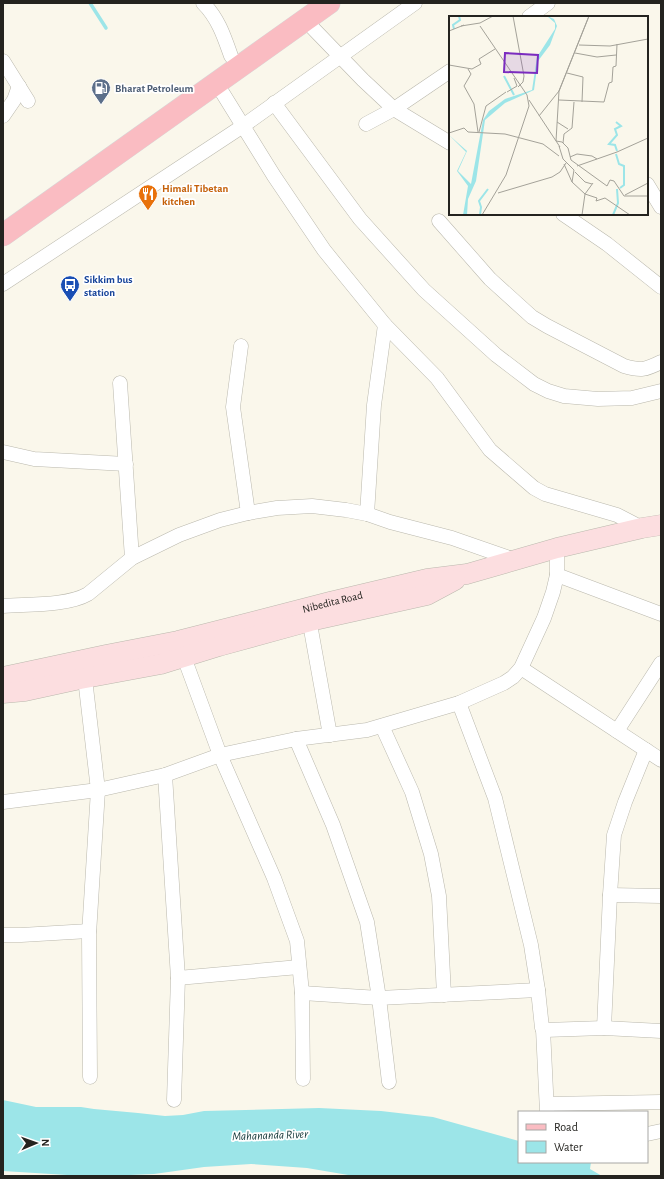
<svg xmlns="http://www.w3.org/2000/svg" width="664" height="1179" font-family="'Alegreya Sans',sans-serif">
  <rect width="100%" height="100%" fill="#faf7eb"/>
  <polygon fill="#9ce5e8" points="3,1100 36,1107 81,1107 94,1109 138,1113 165,1116 183,1115 204,1111 319,1108 381,1111 433,1117 519,1141 519,1162 591,1162 590,1169 602,1176 354,1176 307,1168 251,1164 204,1167 154,1174 106,1176 83,1176 3,1171"/>
  <g fill="none" stroke-linecap="round" stroke-linejoin="round">
    <polyline stroke="#9ce5e8" stroke-width="3.5" points="90,3 106,28"/>
    <defs>
      <g id="street">
        <path d="M203 3C218 18 224 36 231 56"/>
        <polyline points="529,17 548,3"/>
        <polyline points="305,20 363,80 394,109 450,143"/>
        <polyline points="3,61 28,101"/>
        <polyline points="217,84 274,176 324,250 385,325 437,378 490,450 534,488 545,494 617,515 642,528"/>
        <polyline points="274,103 360,219 424,290 496,355 534,384 548,391 564,396 598,399 632,398 661,391"/>
        <polyline points="3,116 14,100 19,86"/>
        <polyline points="366,124 394,109 450,71"/>
        <polyline points="647,184 661,207"/>
        <polyline points="563,214 607,244 661,287"/>
        <path d="M439 221 490 279 532 317 547 326 624 366C641 371 645 370 661 362"/>
        <polyline points="3,284 243,126 415,3"/>
        <polyline points="241,346 233,407 248,513"/>
        <polyline points="120,383 132,558"/>
        <polyline points="3,452 34,459 126,464"/>
        <polyline points="367,514 374,405 385,325"/>
        <polyline points="557,575 661,614"/>
        <path d="M3 606C28 604 67 606 88 594L132 558 179 535 220 520 248 513 277 508 312 506 346 510 367 514 390 522 452 538 515 560"/>
        <polyline points="308,613 330,735"/>
        <polyline points="181,649 220,755 274,878 297,941 302,993 303,1079"/>
        <polyline points="521,668 661,760"/>
        <polyline points="84,670 98,790 89,934 90,1077"/>
        <polyline points="459,703 495,798 531,945 538,990 542,1028 545,1030 604,1028 661,1031"/>
        <polyline points="382,726 412,792 431,854 439,896 444,995"/>
        <polyline points="617,731 661,663"/>
        <polyline points="296,739 333,825 367,922 379,998 389,1082"/>
        <polyline points="165,775 178,978 174,1100"/>
        <polyline points="3,802 98,790 165,775 220,755 296,739 367,730 459,703 504,683 513,677 521,668 544,618 553,592 557,575 557,548"/>
        <polyline points="610,895 661,896"/>
        <polyline points="3,935 21,935 89,931"/>
        <polyline points="178,978 299,967"/>
        <polyline points="302,993 379,998 538,990"/>
        <polyline points="604,1028 610,895 614,835 625,802 646,750"/>
        <polyline points="543,1029 547,1112"/>
        <polyline points="547,1104 661,1102"/>
        <polyline points="647,1134 661,1131"/>
      </g>
      <g id="secondary">
        <path id="s1" d="M3 677 106 655 178 641 330 602 427 579 467 574 557 548 642 528 661 525"/>
        <polyline points="3,693 25,691 80,679 161,664 219,646 310,621 427,595 455,580"/>
      </g>
      <polyline id="primary" points="3,235 329,3"/>
    </defs>
    <use href="#street" stroke="#bab8ad" stroke-width="15"/>
    <use href="#secondary" stroke="#bab8ad" stroke-width="21"/>
    <use href="#primary" stroke="#d8d7d7" stroke-width="23"/>
    <use href="#street" stroke="#fff" stroke-width="14"/>
    <use href="#secondary" stroke="#fcdee0" stroke-width="20"/>
    <use href="#primary" stroke="#fabcc2" stroke-width="22"/>
  </g>
  <defs>
    <symbol id="fuel-pin" viewBox="-11 -11 22 30"><path d="M0 17L-7.5 6A9.5 9.5 0 1 1 7.5 6Z" fill="#5c6f8a" stroke="#fff"/><path d="M-5.5-6h7V0h2V4h1.3V-2.5L3-4.5l.8-.8L6-3V5H2.5V1h-1V6h-7ZM-4.2-4.7v3.2H.2V-4.7Z" fill="#fff"/></symbol>
    <symbol id="restaurant-pin" viewBox="-11 -11 22 30"><path d="M0 17L-7.5 6A9.5 9.5 0 1 1 7.5 6Z" fill="#e8710a" stroke="#fff"/><path d="M-5-6h1v4h1v-4h1v4h1v-4h1v5L-1.5 .5V6h-2V.5L-5-1ZM5-6V6H3V1.5H1.5Q1.5-4 5-6Z" fill="#fff"/></symbol>
    <symbol id="bus-pin" viewBox="-11 -11 22 30"><path d="M0 17L-7.5 6A9.5 9.5 0 1 1 7.5 6Z" fill="#1a4fb4" stroke="#fff"/><path d="M-5-6H5V4H4V6H2V4H-2V6H-4V4H-5ZM-3.5-4V0h7V-4ZM-3.5 1.2v1.5H-2V1.2ZM2 1.2v1.5H3.5V1.2Z" fill="#fff"/></symbol>
  </defs>
  <g fill-rule="evenodd">
    <use href="#fuel-pin" x="90" y="77" width="22" height="30"/>
    <use href="#restaurant-pin" x="137" y="183" width="22" height="30"/>
    <use href="#bus-pin" x="59" y="274" width="22" height="30"/>
  </g>
  <g text-anchor="middle" stroke-width="3.5" stroke-linejoin="round" paint-order="stroke">
    <g font-size="11" font-weight="bold" fill="#4e5e75" stroke="#fff" text-anchor="start">
      <text x="115" y="92">Bharat Petroleum</text>
    </g>
    <g font-size="11" font-weight="bold" fill="#c56008" stroke="#fff" text-anchor="start">
      <text x="162" y="192">Himali Tibetan<tspan x="162" dy="13">kitchen</tspan></text>
    </g>
    <g font-size="11" font-weight="bold" fill="#164399" stroke="#fff" text-anchor="start">
      <text x="84" y="283">Sikkim bus<tspan x="84" dy="13">station</tspan></text>
    </g>
    <g font-size="11" fill="#24231f" stroke="#fff">
      <text dy="4" stroke="none"><textPath href="#s1" startOffset="338">Nibedita Road</textPath></text>
    </g>
    <g font-size="12" font-style="italic" fill="#103436" stroke="#fff">
      <text transform="translate(270 1135) rotate(-2)" y="4">Mahananda River</text>
    </g>
  </g>
  <g transform="translate(449 16)">
    <rect width="199" height="199" fill="#faf7eb"/>
    <path d="M98 0 105 3 108 10 101 29 89 45 85 74 56 87 36 104 27 165 19 183 18 199H14L19 170 8 155 17 136 0 119 18 135 9 155 22 168 34 104 40 95 56 83 83 74 88 41 106 13V7Z" fill="#9ce5e8"/>
    <path fill="none" stroke="#9ce5e8" stroke-width="2" d="M5 13 4 9 11 4 10 0M55 60 65 79M167 106 172 110 166 113 168 119 160 128 166 129 168 135M167 138 170 148 175 150V169L171 172M31 199 32 191 30 185 39 173M164 199 169 187 168 173"/>
    <path fill="none" stroke="#a4a299" stroke-width="1" d="M64 0 75 60 74 66 69 71M140 0 110 75 140 0M12 10 31 7 44 0M31 10 78 79 80 90 57 159 33 199M0 15 15 9M130 29 161 30 199 23M126 37 148 41 167 39M0 49 23 53 32 48 30 43 46 33M19 53 22 58 15 70 25 88 29 116M118 57 134 61 133 86M58 76 68 70 65 62M80 84 111 131M110 84 155 86M155 86 160 67 163 66 164 51 167 50 168 28M90 100 110 75M108 106 119 113M30 116 37 90 57 76M0 117 15 112 19 116 56 118 94 128 110 140M107 125 113 126 119 132 122 144 158 170 161 164 165 165 175 180H199M107 125 110 75M114 127 115 118 123 112 125 86M110 130 114 143 125 154 123 166 136 178 133 199M121 141 128 138 143 140 148 143M115 148 123 166M128 150 168 136 199 122M126 156 136 166 143 168M144 167 136 178 148 182 147 185 156 182 181 199M49 177 103 161 111 156 117 147M176 179 199 167"/>
    <path fill="#7b2cbf" fill-opacity="0.15" stroke="#7b2cbf" stroke-width="2" d="M56 37 89 39 88 57 55 56Z"/>
    <rect width="199" height="199" fill="none" stroke="#24231f" stroke-width="2"/>
  </g>
  <rect width="664" height="1179" fill="none" stroke="#24231f" stroke-width="8"/>
  <rect x="518" y="1111" width="130" height="52" fill="#ffffff" stroke="#a7a7a5"/>
  <rect x="526" y="1124" width="20" height="6" fill="#fabcc2" stroke="#a7a7a5"/>
  <text x="554" y="1131" font-size="12" fill="#24231f">Road</text>
  <rect x="526" y="1141" width="20" height="12" fill="#9ce5e8" stroke="#a7a7a5"/>
  <text x="554" y="1151" font-size="12" fill="#24231f">Water</text>
  <g transform="translate(36 1143) rotate(88)" stroke="#ffffff" stroke-width="3" paint-order="stroke">
  <path d="M0-3L7 15L0 10L-7 15Z" fill="#24231f"/>
  <text y="-6" font-size="11" font-weight="bold" text-anchor="middle" fill="#24231f">N</text>
  </g>
</svg>
